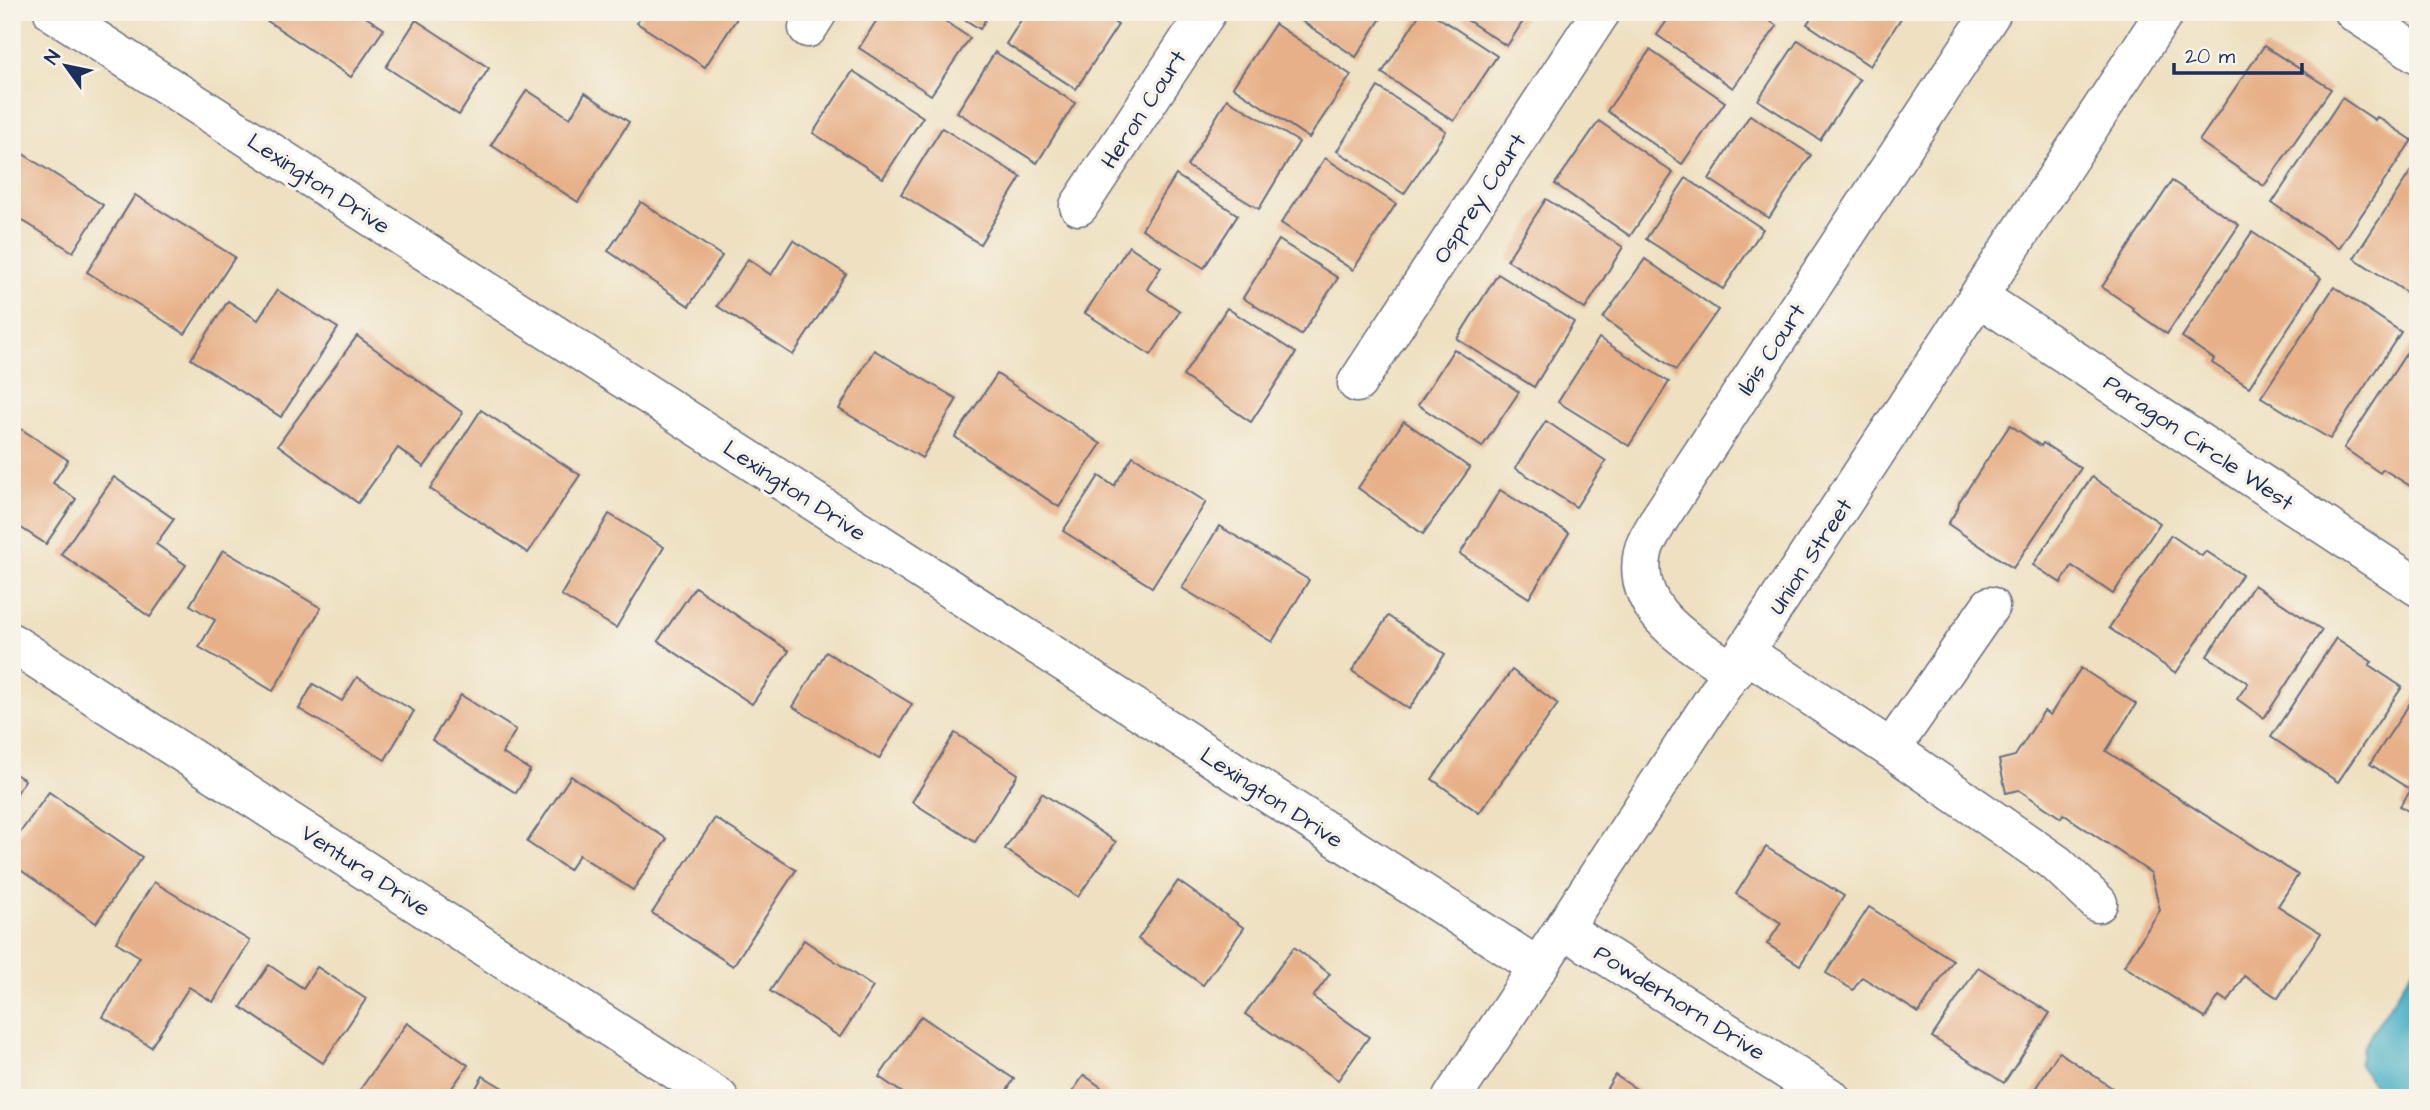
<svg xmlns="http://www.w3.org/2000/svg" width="2430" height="1110" font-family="'Architects Daughter',sans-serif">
  <rect width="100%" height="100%" fill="#f7f3e8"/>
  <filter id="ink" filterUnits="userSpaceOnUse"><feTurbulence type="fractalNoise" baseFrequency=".0143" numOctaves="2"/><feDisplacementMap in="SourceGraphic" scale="14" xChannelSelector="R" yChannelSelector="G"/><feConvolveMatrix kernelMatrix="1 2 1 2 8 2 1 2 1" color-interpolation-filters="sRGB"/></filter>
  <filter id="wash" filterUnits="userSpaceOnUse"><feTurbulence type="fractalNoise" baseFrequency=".00686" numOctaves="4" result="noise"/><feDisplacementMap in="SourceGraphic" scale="28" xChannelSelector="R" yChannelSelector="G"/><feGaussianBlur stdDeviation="1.57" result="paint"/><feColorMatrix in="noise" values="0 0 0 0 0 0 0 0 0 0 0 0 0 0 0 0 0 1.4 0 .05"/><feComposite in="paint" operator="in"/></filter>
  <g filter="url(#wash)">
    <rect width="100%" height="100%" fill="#eee0c0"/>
    <path fill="#48b1c6" stroke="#327092" stroke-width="2" d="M2418 961V1098C2385 1098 2377 1092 2359 1065L2363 1047Z"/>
    <g id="blocks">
      <g fill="#e7b088">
        <polygon points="263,12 358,12 384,29 351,77 260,16"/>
        <polygon points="644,12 741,12 705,67 637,23"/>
        <polygon points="882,12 931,12 970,38 931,95 859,48"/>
        <polygon points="953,12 990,12 980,29"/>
        <polygon points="1026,12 1098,12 1118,25 1076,89 1006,44"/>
        <polygon points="1288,12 1385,12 1356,57"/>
        <polygon points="1421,12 1430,12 1497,56 1454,121 1382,73"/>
        <polygon points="1455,12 1529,12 1507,46"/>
        <polygon points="1673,12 1757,12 1777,26 1733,88 1657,35"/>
        <polygon points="1815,12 1905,12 1870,66 1807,24"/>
        <polygon points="416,20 489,68 459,115 386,67"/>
        <polygon points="1275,24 1351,75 1309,138 1233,87"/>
        <polygon points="1798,40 1860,80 1820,140 1758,100"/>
        <polygon points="2264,46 2331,89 2264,186 2199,141"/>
        <polygon points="1650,50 1725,102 1682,164 1607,111"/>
        <polygon points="995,52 1075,103 1037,163 957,112"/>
        <polygon points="853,71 923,117 883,178 813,133"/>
        <polygon points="1378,87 1446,131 1404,194 1337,151"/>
        <polygon points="527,90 570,118 585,93 629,122 578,202 491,145"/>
        <polygon points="2342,98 2375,120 2377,117 2412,140 2339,248 2272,203"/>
        <polygon points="1227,99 1299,142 1259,209 1187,166"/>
        <polygon points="1750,115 1811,155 1769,218 1709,179"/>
        <polygon points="1599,121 1673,173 1630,236 1555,184"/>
        <polygon points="942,128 1021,177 980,244 901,194"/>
        <polygon points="12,147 103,205 73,252 12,214"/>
        <polygon points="1325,158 1396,204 1353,270 1281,223"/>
        <polygon points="2418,160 2418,300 2354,258"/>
        <polygon points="1176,175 1238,215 1204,268 1142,229"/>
        <polygon points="1686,178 1763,229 1723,289 1646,239"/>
        <polygon points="2172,181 2239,225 2167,334 2132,310 2133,308 2102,287"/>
        <polygon points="135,195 235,257 185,334 87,272"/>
        <polygon points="1546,199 1623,247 1585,309 1507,260"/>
        <polygon points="641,202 722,256 689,306 608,251"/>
        <polygon points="2252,232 2321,278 2249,387 2212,363 2214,359 2182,337"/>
        <polygon points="793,240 846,274 793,355 717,306 748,259 771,275"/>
        <polygon points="1279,240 1338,278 1301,335 1243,298"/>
        <polygon points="1129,246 1161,267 1147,289 1180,311 1151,355 1085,313"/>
        <polygon points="1645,259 1718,310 1676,370 1603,318"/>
        <polygon points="1498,274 1574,322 1534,387 1457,339"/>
        <polygon points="2334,287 2401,332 2330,439 2261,397"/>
        <polygon points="277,290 338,328 281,417 191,359 228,301 258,320"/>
        <polygon points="1227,308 1296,353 1251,422 1183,376"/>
        <polygon points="357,336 463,413 424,467 398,448 358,503 278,445"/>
        <polygon points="1599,338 1669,382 1629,446 1558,402"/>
        <polygon points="2415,340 2418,342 2418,484 2415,489 2383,469 2380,473 2344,448"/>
        <polygon points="1454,349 1519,392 1482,447 1418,405"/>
        <polygon points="874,350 957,399 922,458 839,409"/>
        <polygon points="997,374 1101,444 1059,507 955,437"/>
        <polygon points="481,410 580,475 528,553 430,489"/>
        <polygon points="1404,421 1470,468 1423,534 1358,488"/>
        <polygon points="1546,421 1606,461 1576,507 1515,468"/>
        <polygon points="12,423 68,460 53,483 76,499 46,544 12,522"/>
        <polygon points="2010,425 2041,446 2043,443 2081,468 2013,568 1948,524 1958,508 1959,502"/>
        <polygon points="1133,456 1206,502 1152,587 1063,531 1099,476 1114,486"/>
        <polygon points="114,477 174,519 156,544 186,565 150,617 61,554"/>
        <polygon points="2092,477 2160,523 2113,594 2072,566 2061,583 2033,565"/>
        <polygon points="1500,490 1569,533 1529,598 1460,554"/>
        <polygon points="609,514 664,547 616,628 561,595"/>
        <polygon points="1219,526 1309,580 1272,642 1182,588"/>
        <polygon points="2171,535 2202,556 2206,551 2242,575 2176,673 2109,628"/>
        <polygon points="223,550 321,608 273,691 199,647 215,620 190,605"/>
        <polygon points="2254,585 2322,630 2264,718 2237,699 2248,683 2207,656"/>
        <polygon points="695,587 789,651 752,704 658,641"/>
        <polygon points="1388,616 1445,654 1409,709 1352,671"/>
        <polygon points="2336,638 2372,662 2369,665 2402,687 2338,782 2271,737"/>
        <polygon points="826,652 912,704 879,759 793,707"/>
        <polygon points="2081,668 2136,704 2106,751 2298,875 2278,906 2321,933 2278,998 2244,976 2228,1002 2219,996 2205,1018 2124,966 2160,910 2151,873 2063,814 2061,818 2019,790 2006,793 1999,760 2015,756 2044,711 2050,715"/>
        <polygon points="1512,670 1558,704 1479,813 1432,779"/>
        <polygon points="357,677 414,711 385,760 299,709 313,684 342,701"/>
        <polygon points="2416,694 2418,695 2418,817 2400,806 2411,790 2370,764"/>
        <polygon points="461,695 516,730 502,753 530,770 516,793 432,740"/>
        <polygon points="955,733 1018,774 975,842 912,802"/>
        <polygon points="12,772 25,780 12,801"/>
        <polygon points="571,776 667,839 633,890 579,855 569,870 527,842"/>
        <polygon points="49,792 142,857 96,923 12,864 12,844"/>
        <polygon points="1042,793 1116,842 1078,897 1005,849"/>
        <polygon points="715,818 796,870 733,966 652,913"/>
        <polygon points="1766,847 1844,896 1800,965 1767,944 1781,923 1736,894"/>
        <polygon points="1178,881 1244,928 1203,985 1138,939"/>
        <polygon points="154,882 250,941 213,1002 189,987 151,1047 103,1017 140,957 116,942"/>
        <polygon points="1869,907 1953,960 1919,1013 1862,977 1853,990 1826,973"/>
        <polygon points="804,940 873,987 840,1037 770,991"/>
        <polygon points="1294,947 1330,974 1313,997 1369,1037 1338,1080 1245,1014"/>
        <polygon points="269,965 303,988 317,967 366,999 323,1063 241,1007"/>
        <polygon points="1978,967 2050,1013 2004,1083 1932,1037"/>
        <polygon points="921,1016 1014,1079 1002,1098 910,1098 879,1077"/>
        <polygon points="407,1023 468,1065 445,1098 363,1098 357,1094"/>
        <polygon points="2059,1052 2127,1098 2029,1098"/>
        <polygon points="1084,1075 1116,1098 1068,1098"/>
        <polygon points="1615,1075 1647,1096 1646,1098 1601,1098"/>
        <polygon points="483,1076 519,1098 470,1098"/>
      </g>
    </g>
  </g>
  <g filter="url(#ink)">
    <use href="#blocks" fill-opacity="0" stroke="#656d80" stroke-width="2"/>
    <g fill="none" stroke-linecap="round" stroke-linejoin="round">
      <defs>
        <g id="minor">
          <polyline points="53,12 1538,967"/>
          <polyline points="2354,12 2418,54"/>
          <polyline points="808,28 818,12"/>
          <polyline points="1079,206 1207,12"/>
          <polyline points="1979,297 2418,587"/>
          <polyline points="1357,383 1601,12"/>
          <polyline points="12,643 719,1098"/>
          <polyline points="1746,653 1891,749 2057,864 2098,903"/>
          <path d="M1734 672C1692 644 1630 612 1643 552 1645 541 1655 528 1660 518L1992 12"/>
          <polyline points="1891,749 1990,606"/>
          <polyline points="1564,929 1831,1098"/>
          <polyline points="1452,1098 2165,12"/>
        </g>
      </defs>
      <use href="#minor" stroke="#656d80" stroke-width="41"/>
      <use href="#minor" stroke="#fff" stroke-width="38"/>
    </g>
  </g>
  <g text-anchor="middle" stroke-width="7" stroke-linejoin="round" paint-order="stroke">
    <g font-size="23" fill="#1b2f5e" stroke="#f7f3e8">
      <text transform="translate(1143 109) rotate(-57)" y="8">Heron Court</text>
      <text transform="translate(319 183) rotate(33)" y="8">Lexington Drive</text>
      <text transform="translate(1479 198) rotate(-57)" y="8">Osprey Court</text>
      <text transform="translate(1771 349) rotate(-57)" y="8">Ibis Court</text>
      <text transform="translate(2199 442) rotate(34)" y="8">Paragon Circle West</text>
      <text transform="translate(795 490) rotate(33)" y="8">Lexington Drive</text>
      <text transform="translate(1810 556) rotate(-57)" y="8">Union Street</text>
      <text transform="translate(1272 797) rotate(33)" y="8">Lexington Drive</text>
      <text transform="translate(366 870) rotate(33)" y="8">Ventura Drive</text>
      <text transform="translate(1680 1002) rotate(32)" y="8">Powderhorn Drive</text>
    </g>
  </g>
  <rect width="2430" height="1110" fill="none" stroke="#f7f3e8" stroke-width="42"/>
  <g transform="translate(66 66) rotate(303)" stroke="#f7f3e8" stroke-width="5" paint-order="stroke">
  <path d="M0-5L12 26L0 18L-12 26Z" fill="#1b2f5e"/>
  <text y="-10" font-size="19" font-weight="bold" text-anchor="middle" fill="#1b2f5e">N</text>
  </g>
  <path d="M2174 63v10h128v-10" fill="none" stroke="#1b2f5e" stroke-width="3.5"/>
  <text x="2185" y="63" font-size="21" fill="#1b2f5e" stroke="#f7f3e8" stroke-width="5" paint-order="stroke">20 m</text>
</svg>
